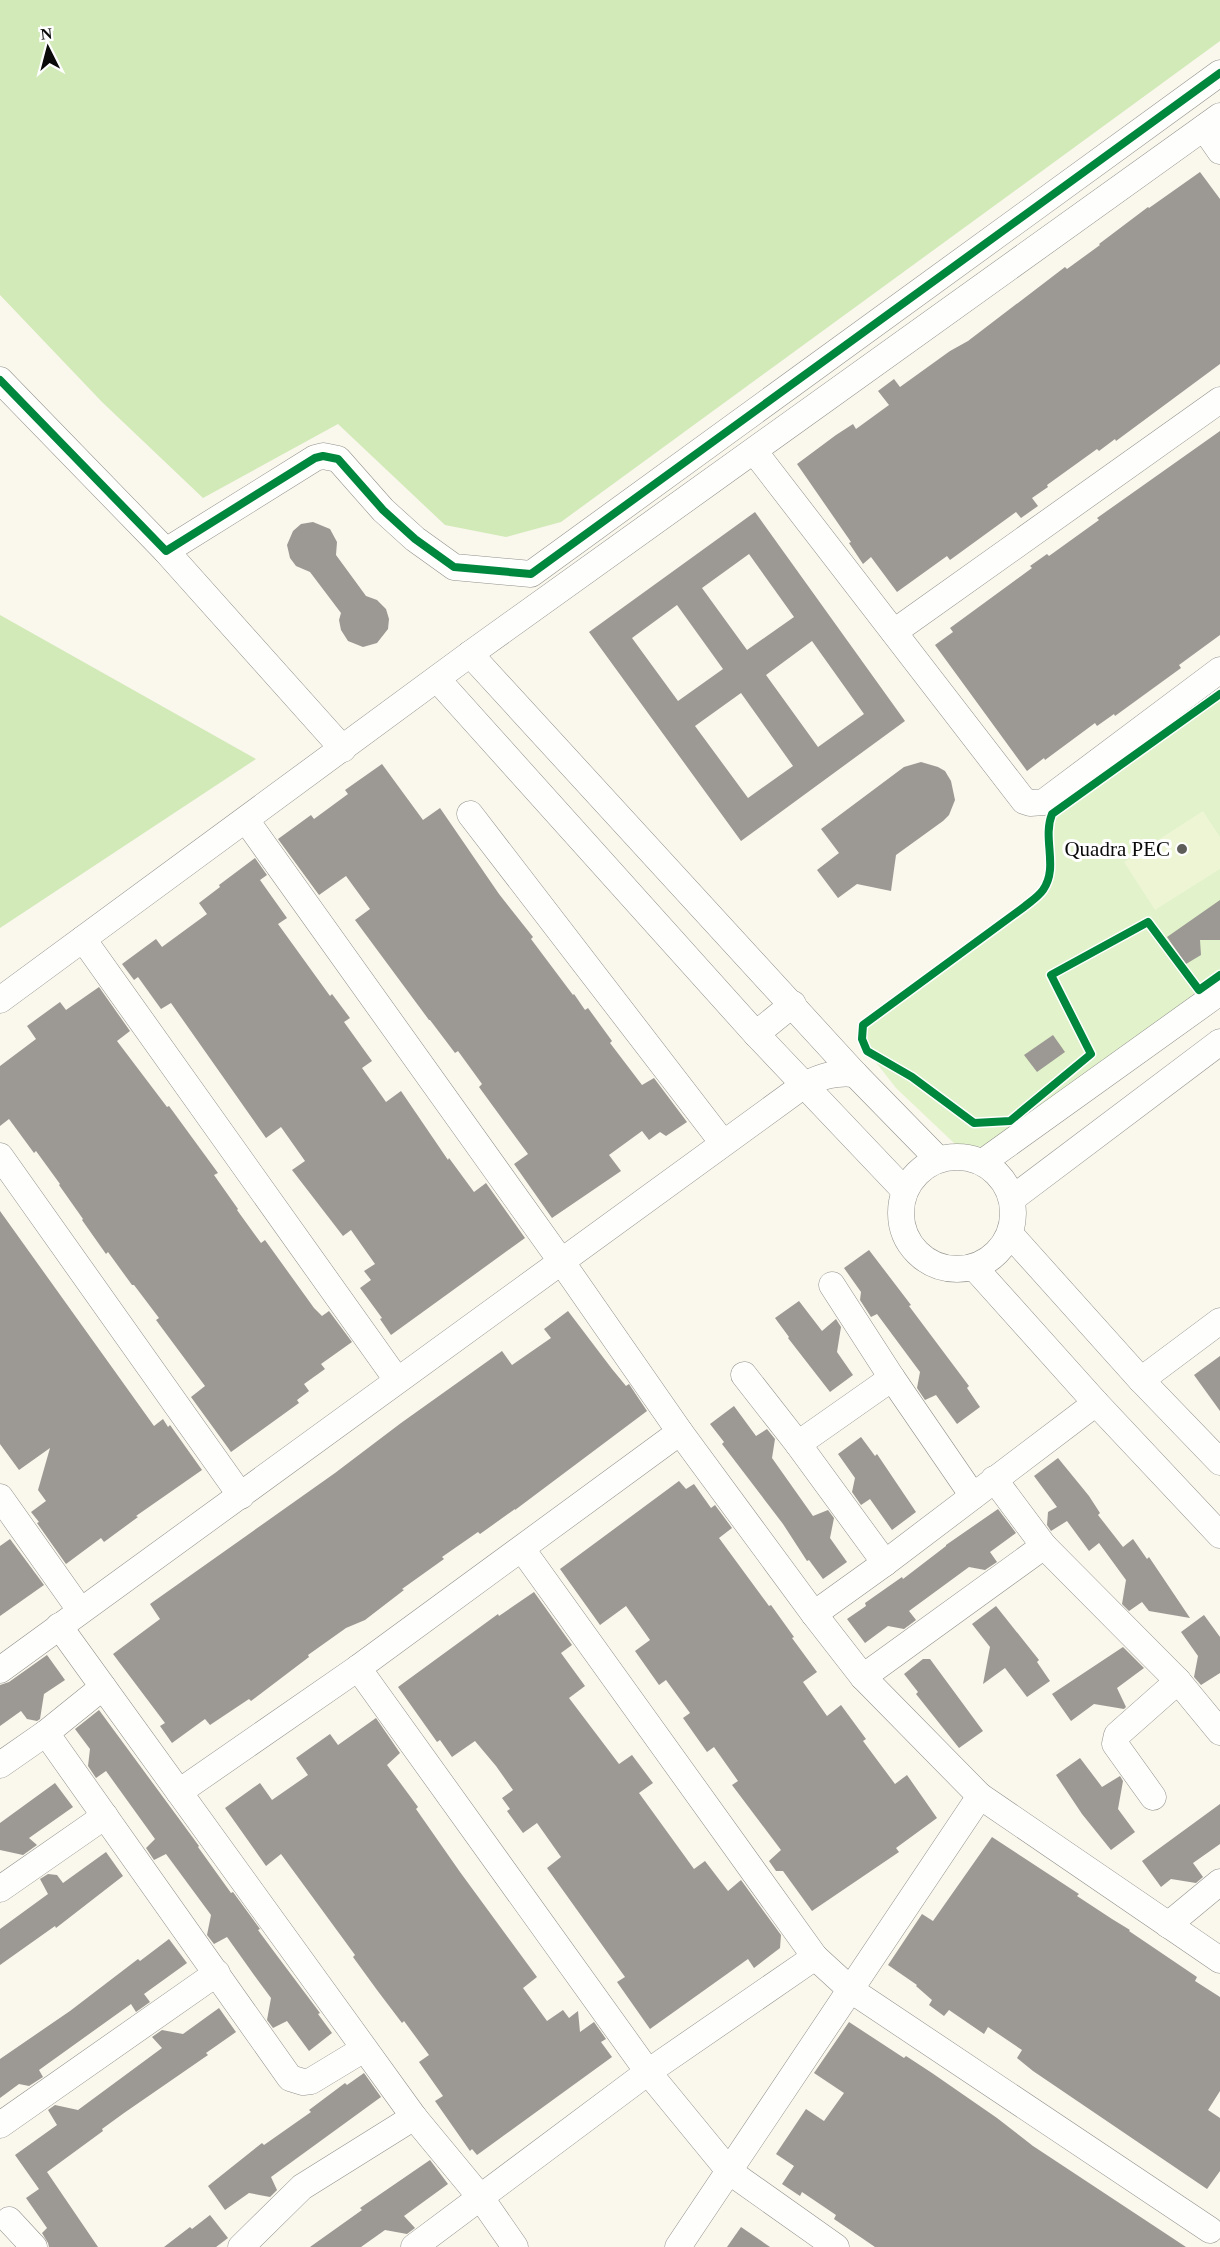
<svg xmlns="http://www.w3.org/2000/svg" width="1220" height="2247" font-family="Georgia,serif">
  <rect width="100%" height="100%" fill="#faf7ed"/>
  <polygon fill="#e2f2ca" points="1220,694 1220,975 1182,1005 984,1147 955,1144 896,1088 867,1051 862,1039 863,1025 1024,907 1051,872 1047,826 1052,814"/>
  <g fill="#d2eab8">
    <polygon points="0,0 1220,0 1220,41 561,522 506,537 445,525 338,424 203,498 102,402 0,295"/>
    <polygon points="0,615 256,759 0,928"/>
  </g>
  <polygon fill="#edf5d5" points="1203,811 1220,837 1220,869 1155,910 1124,862"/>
  <g fill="#9c9994" fill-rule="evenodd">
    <polygon points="1200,172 1220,199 1220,364 1116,441 1115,439 1099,451 1097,449 1047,485 1048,487 1032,498 1038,506 1021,518 1016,512 950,560 947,556 897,592 871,557 863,564 849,543 851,542 797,464 836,435 853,424 856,429 889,405 878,391 894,379 900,387 950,351 968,341 1065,267 1067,269 1100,245 1099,244 1148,207 1149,208"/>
    <polygon points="1220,431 1220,635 1179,665 1181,668 1115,716 1114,714 1097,726 1095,723 1045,760 1044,758 1027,771 935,645 953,632 950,628 1032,568 1030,566 1047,554 1049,556 1099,520 1097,518 1114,506"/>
    <path d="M755 512 905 721 741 841 589 632ZM749 554 794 617 747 650 702 588ZM677 605 723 669 678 701 632 638ZM812 641 864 714 818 747 766 675ZM741 693 793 766 748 798 695 726Z"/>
    <polygon points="313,522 330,529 337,542 336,555 366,596 377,600 386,609 389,619 388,629 377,643 363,647 348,641 341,630 339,620 341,613 310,572 296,566 290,558 287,545 293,531 301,524"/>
    <polygon points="921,762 938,767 945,771 951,781 955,800 949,815 943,821 896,855 891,891 857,884 838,898 817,870 839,853 821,829 904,767"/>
    <polygon points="382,764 423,820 440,808 499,894 533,937 531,939 573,995 574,994 585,1010 588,1008 612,1041 610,1043 642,1085 654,1078 687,1122 666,1136 660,1132 649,1140 642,1131 609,1155 621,1171 552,1218 514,1164 528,1154 479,1087 482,1084 458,1051 455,1053 430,1020 429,1020 355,920 370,909 346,876 319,895 278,839 311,815 314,819 348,794 345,790"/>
    <polygon points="255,858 267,875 260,880 287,918 278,924 330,996 332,994 350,1018 344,1022 372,1061 362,1068 386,1102 401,1091 448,1160 449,1158 474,1192 486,1183 525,1238 391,1335 380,1319 382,1318 360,1288 371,1280 364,1271 375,1264 351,1230 343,1236 292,1170 305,1161 281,1127 266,1138 171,1003 161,1009 138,977 134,980 122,964 156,939 162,947 207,914 199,903 220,887 219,885"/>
    <polygon points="1220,900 1220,940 1200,940 1201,955 1186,964 1167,937"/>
    <polygon points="99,987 130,1031 117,1041 167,1107 169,1106 218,1173 214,1175 238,1209 237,1210 261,1243 265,1240 314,1308 322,1316 329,1311 352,1342 321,1364 325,1369 304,1384 309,1391 297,1400 299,1403 231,1452 191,1397 205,1386 156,1320 159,1318 134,1285 132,1285 108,1252 106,1254 82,1220 83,1219 59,1185 60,1184 36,1151 34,1153 9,1119 0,1126 0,1066 36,1039 27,1026 60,1002 66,1010"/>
    <polygon points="1053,1035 1065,1052 1037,1072 1024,1055"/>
    <polygon points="0,1211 154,1426 163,1419 168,1427 170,1425 202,1470 136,1516 138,1517 104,1542 101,1538 66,1564 37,1523 39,1522 31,1512 46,1501 38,1490 50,1448 19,1470 0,1444"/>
    <polygon points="869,1250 911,1305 909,1306 969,1386 967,1388 980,1407 957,1424 936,1395 925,1400 917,1388 920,1372 877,1314 871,1317 860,1300 861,1292 844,1268"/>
    <polygon points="799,1301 822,1331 836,1319 841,1327 837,1352 853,1375 830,1392 788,1338 789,1337 775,1318"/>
    <polygon points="568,1311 612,1369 626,1386 629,1384 647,1411 515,1510 515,1509 480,1534 478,1532 442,1557 444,1559 402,1589 404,1590 365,1620 346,1628 308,1655 309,1657 251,1701 249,1699 210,1725 205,1719 172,1743 160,1726 165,1723 113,1654 160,1619 150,1604 335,1473 401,1423 502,1351 512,1365 551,1338 544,1329"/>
    <polygon points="1220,1356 1220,1411 1194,1375"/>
    <polygon points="734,1406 756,1436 767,1429 775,1439 772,1458 813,1516 828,1510 834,1518 830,1538 847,1562 823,1579 809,1560 807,1561 783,1524 722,1444 724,1442 710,1424"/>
    <polygon points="861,1437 875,1456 877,1454 916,1512 892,1530 870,1499 861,1505 852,1492 855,1478 838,1454"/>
    <polygon points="1058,1458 1089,1496 1100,1513 1098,1515 1123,1547 1133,1539 1147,1559 1149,1557 1190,1618 1149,1611 1142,1602 1129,1611 1122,1604 1126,1580 1099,1543 1089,1551 1067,1521 1051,1531 1047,1525 1048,1512 1057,1507 1034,1476"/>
    <polygon points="679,1481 686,1489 694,1484 711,1508 715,1505 732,1528 719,1538 769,1606 771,1605 794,1637 792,1638 817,1672 803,1682 827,1716 841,1705 866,1739 863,1741 895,1784 907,1775 937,1818 896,1848 899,1852 812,1911 783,1871 776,1871 769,1861 781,1850 732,1785 738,1781 714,1747 707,1752 683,1718 690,1713 666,1680 659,1685 635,1651 650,1640 626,1606 600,1625 560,1569"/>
    <polygon points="998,1509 1016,1533 990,1552 997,1562 985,1570 969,1567 909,1611 916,1620 904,1629 888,1626 865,1643 847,1619 866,1606 865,1603 902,1577 903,1579 946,1546 946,1545"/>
    <polygon points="10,1539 44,1585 0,1616 0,1546"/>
    <polygon points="534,1592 572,1645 561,1653 585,1686 569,1698 619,1764 632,1755 653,1783 639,1793 694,1869 705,1861 728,1891 741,1880 781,1935 780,1948 754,1968 748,1959 650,2029 617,1982 625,1977 547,1868 561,1857 537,1823 523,1833 507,1811 510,1809 502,1798 513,1790 496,1766 475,1741 452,1757 440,1740 437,1742 398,1687 498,1614 499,1616"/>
    <polygon points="996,1606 1039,1660 1037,1662 1050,1681 1027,1697 1005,1668 983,1684 990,1647 972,1624"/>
    <polygon points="1204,1615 1220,1637 1220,1673 1201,1685 1194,1677 1198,1656 1181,1632"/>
    <polygon points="1123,1647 1144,1668 1117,1688 1126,1707 1124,1709 1094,1704 1071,1721 1052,1694"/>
    <polygon points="47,1655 65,1680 44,1694 40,1719 37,1721 27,1719 21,1711 0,1726 0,1685 9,1682"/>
    <polygon points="923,1659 930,1659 983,1731 959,1748 916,1694 918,1692 904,1674"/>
    <polygon points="99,1710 199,1846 198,1847 231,1893 233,1892 260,1929 258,1930 272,1949 320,2013 318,2014 332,2033 309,2051 287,2021 273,2028 267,2020 271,1998 254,1975 227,1937 214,1944 207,1935 211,1915 166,1854 154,1860 146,1848 155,1839 106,1771 96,1778 88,1766 90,1749 75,1729"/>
    <polygon points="376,1718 400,1753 387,1765 418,1807 416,1809 460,1872 537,1977 523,1988 547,2021 563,2010 569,2018 578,2011 580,2032 594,2022 606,2039 601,2042 612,2057 477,2155 472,2149 470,2151 435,2101 443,2096 419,2062 429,2055 404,2021 402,2023 377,1990 353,1957 355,1955 281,1854 266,1866 225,1808 260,1783 272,1800 308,1775 296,1758 330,1734 338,1745"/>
    <polygon points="1080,1758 1102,1787 1120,1776 1123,1781 1118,1809 1135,1832 1111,1850 1082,1814 1056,1775"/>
    <polygon points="55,1783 73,1807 29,1838 37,1845 23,1855 0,1850 0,1823"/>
    <polygon points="1220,1804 1220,1844 1193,1863 1203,1877 1196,1883 1171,1879 1161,1887 1142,1861"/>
    <polygon points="992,1837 1079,1894 1077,1896 1112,1919 1130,1930 1129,1931 1197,1977 1195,1981 1220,1997 1220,2091 1208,2110 1220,2118 1220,2171 1207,2189 1033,2071 1017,2058 1022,2050 988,2027 984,2034 949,2010 944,2016 929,2005 932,2000 916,1986 917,1985 888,1965 922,1914 933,1921"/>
    <polygon points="106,1852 123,1876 56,1928 55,1926 0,1965 0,1929 48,1894 40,1879 48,1874 57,1875 63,1883"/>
    <polygon points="169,1939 187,1963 144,1994 150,2002 136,2012 131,2004 39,2070 43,2077 29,2086 19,2084 0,2098 0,2059 70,2011 138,1959 140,1961"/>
    <polygon points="219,2008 236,2032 206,2053 208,2055 124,2113 102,2129 103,2131 47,2172 98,2247 49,2247 48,2243 42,2233 47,2228 26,2198 39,2189 15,2155 57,2125 48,2110 55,2105 78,2110 162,2048 152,2037 162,2030 183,2034"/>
    <polygon points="849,2022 904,2058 906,2056 932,2073 997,2118 1033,2146 1186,2247 875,2247 834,2219 836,2215 802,2192 800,2196 782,2184 794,2166 776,2154 806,2109 824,2121 844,2093 814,2073"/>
    <polygon points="364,2073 381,2097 271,2177 277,2190 270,2197 249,2193 225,2210 208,2186 262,2143 264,2145 311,2112 309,2110 345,2083 347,2085"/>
    <polygon points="430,2160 448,2184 404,2216 415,2228 407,2234 385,2230 361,2247 310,2247 362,2210 360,2208"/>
    <polygon points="210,2215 228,2238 216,2247 164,2247 190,2227 192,2229"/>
    <polygon points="741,2227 770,2247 727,2247"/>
  </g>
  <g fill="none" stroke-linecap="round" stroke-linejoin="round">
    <defs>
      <g id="minor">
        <polyline points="1204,128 1220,151"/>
        <polyline points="0,380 166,551 315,458 323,456 338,459 383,510 415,539 454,567 531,574 1220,73"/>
        <polyline points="754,451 1024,801 1030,803 1044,802 1220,670"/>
        <polyline points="166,551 343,749"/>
        <polyline points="894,632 1220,400"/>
        <polyline points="470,654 855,1074 938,1159"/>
        <polyline points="437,679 756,1034 905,1191"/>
        <polyline points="470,814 723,1143"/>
        <polyline points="246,820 561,1261 680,1432 814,1614 863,1677 980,1796"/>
        <polyline points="83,939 397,1380"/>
        <polyline points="0,1000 470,654 1220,116"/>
        <polyline points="756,1034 793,1004"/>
        <polyline points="0,1156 241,1496"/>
        <circle cx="957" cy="1213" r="56"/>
        <polyline points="983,1162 1220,992"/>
        <polyline points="1013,1198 1220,1042"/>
        <polyline points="1010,1234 1141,1380 1220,1462"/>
        <polyline points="974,1267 1096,1403 1220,1535"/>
        <polyline points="832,1285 892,1378"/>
        <polyline points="744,1375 798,1444 885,1563"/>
        <polyline points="1141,1380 1220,1321"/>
        <polyline points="798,1444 892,1378 973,1496"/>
        <polyline points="0,1497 80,1610"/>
        <polyline points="1044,1546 1178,1681"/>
        <polyline points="522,1549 815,1957"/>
        <polyline points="814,1614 885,1563 1096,1403"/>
        <polyline points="59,1626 414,2117 481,2198 515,2247"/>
        <polyline points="358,1668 680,1432"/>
        <path d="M0 1670 804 1085C822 1076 835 1072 855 1074"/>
        <polyline points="863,1677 1044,1546 994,1479"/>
        <polyline points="46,1733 290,2078 303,2082 311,2081 364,2049"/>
        <polyline points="0,1765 46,1733 103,1687"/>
        <polyline points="179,1792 358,1668 648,2072 730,2172 836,2247"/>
        <polyline points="1153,1797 1115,1744 1117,1735 1178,1681 1220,1732"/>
        <polyline points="0,1889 105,1816"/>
        <polyline points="1168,1925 1220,1882"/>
        <polyline points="0,2125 217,1973"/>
        <polyline points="9,2220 34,2247"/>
        <polyline points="241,2247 302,2187 414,2117"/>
        <polyline points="414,2247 648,2072 815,1957 851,1990 1210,2230"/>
        <polyline points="678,2247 980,1796 1220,1960"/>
      </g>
    </defs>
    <use href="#minor" stroke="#92918c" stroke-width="27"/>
    <use href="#minor" stroke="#fefefc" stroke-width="26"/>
    <defs>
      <g id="cycleway">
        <polyline points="0,380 166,551 315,458 323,456 338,459 383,510 415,539 454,567 531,574 1220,73"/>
        <path d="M1220 694 1052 814C1042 839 1059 867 1043 890 1038 897 1030 902 1024 907L863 1025 862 1039 867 1051 912 1077 974 1123 1010 1121 1091 1054 1051 975 1148 922 1199 990 1220 975"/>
      </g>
    </defs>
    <use href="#cycleway" stroke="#fff" stroke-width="11"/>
    <use href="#cycleway" stroke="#00873e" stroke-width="8"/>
  </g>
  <circle fill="#5e5d59" stroke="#fff" stroke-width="2" cx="1182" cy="849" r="6"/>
  <g text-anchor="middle" stroke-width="6" stroke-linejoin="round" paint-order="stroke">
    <g font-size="21" fill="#0a0a0a" stroke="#fff" text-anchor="end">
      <text x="1170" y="856">Quadra PEC</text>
    </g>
  </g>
  <g transform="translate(48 48) rotate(354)" stroke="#ffffff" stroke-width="4.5" paint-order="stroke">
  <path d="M0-4.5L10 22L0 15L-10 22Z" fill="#0a0a0a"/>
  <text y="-9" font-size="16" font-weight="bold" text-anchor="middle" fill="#0a0a0a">N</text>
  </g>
</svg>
